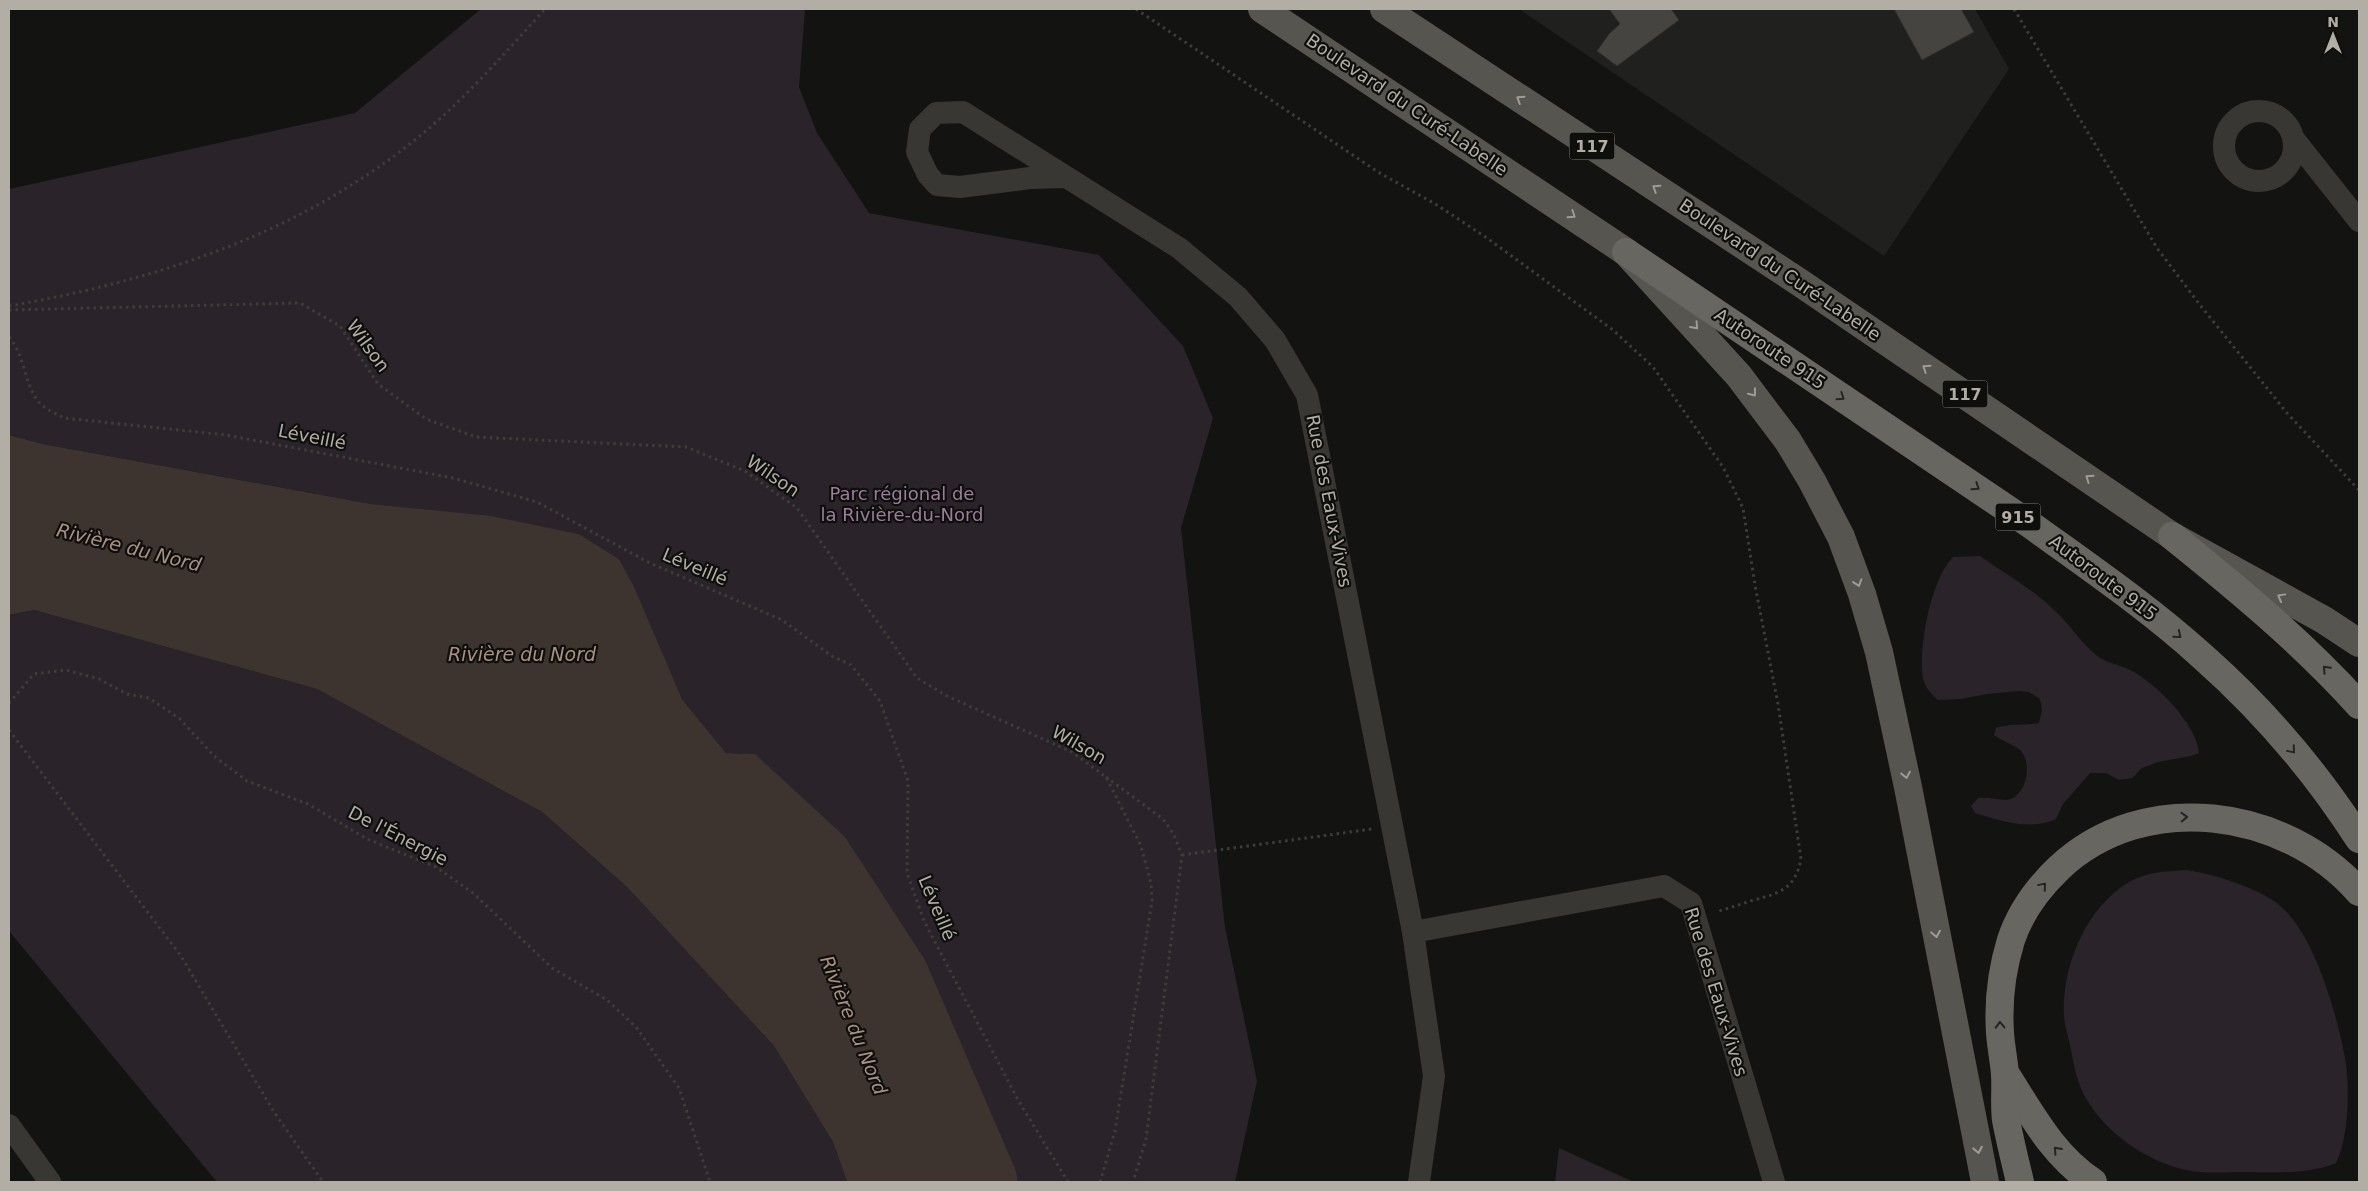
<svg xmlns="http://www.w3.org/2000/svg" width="2368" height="1191" font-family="'DejaVu Sans',sans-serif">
  <rect width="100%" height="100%" fill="#131312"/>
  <polygon fill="#20201e" points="1519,9 1975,9 2009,69 1884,256"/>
  <g fill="#2a232a">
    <polygon points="481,9 805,9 799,87 817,133 869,213 1099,255 1183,346 1213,418 1181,528 1225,927 1257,1081 1235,1182 1018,1182 1016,1171 742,753 726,753 682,699 619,559 579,534 498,518 371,504 43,444 9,435 9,189 355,113"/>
    <path d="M1980 556C2004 573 2033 589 2054 610 2069 623 2080 642 2096 655 2106 663 2118 664 2130 670 2155 682 2197 724 2199 753L2191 756 2158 762 2142 768 2132 778 2119 780 2106 773H2090L2063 804 2056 819C2031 831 2000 821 1975 813L1971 806 1978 798C1987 797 1999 800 2006 800 2026 798 2033 765 2021 751 2014 744 2001 741 1994 735L1996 728C2011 723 2024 726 2039 723L2042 710 2040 699 2029 692 2019 691 1987 694 1961 699 1938 700C1931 694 1925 687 1923 678 1918 647 1931 579 1953 557Z"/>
    <polygon points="34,610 317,689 542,812 627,887 774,1046 833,1142 847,1182 217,1182 9,931 9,615"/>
    <path d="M2186 870C2211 873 2258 888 2278 904 2314 932 2337 1014 2345 1058 2350 1086 2349 1137 2336 1163 2308 1175 2273 1172 2243 1172 2225 1172 2204 1174 2186 1170 2148 1162 2107 1134 2087 1100 2078 1086 2074 1067 2071 1050 2069 1039 2065 1028 2064 1017 2061 967 2086 906 2131 881 2147 872 2168 871 2186 870Z"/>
    <polygon points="1559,1148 1634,1182 1555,1182"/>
  </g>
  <polygon fill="#3d342f" points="9,435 43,444 371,504 491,516 579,534 619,559 634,587 682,699 726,753 755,754 845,837 925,960 1016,1171 1018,1182 847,1182 833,1142 774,1046 627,887 542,812 317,689 34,610 9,615"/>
  <g fill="#464441" stroke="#2f2f2c">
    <polygon points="1609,9 1671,9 1679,20 1617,66 1597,51 1609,34 1620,24"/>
    <polygon points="1894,9 1961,9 1974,32 1922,60"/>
  </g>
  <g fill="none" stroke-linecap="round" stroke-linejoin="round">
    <g stroke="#3f3d3a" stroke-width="3" stroke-dasharray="2.5 4" stroke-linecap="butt">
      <path d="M1136 9 1378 172 1437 205 1487 238 1613 330 1653 367 1723 467 1743 508 1755 585 1778 704 1801 859C1795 889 1780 893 1754 900 1741 904 1729 908 1716 912"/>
      <polyline points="2014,9 2157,248 2200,305 2287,413 2359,490"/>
      <path d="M9 306C154 281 295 235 411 143 461 104 503 55 545 9"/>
      <polyline points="9,310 300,303 340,326 378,384 426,419 476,437 686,447 745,471 797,508 917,678 947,696 1072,752 1106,777 1141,846 1151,883 1152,901 1115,1131 1100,1182"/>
      <path d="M9 337C27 358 24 391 43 406 49 411 57 414 64 418L226 435 453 478 537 502 650 563 782 620 832 656 851 665 880 701 908 781 907 873 924 921 1018 1100 1068 1182"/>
      <polyline points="9,703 34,674 66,670 99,679 127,694 149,698 180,719 214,756 247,781 308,804 367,839 436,867 473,893 552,968 607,1000 636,1027 679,1088 710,1182"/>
      <polyline points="9,730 181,956 274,1112 323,1182"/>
      <polyline points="1106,777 1163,819 1174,835 1182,855 1146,1139 1133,1182"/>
      <polyline points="1182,855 1372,829"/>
    </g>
    <g stroke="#383734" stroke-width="22">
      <circle cx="2259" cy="146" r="35"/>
      <polyline points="2294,139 2359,221"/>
      <polyline points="1066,177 1030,178 960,187 937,185 928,175 917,152 920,129 936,113 963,112 1179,248 1238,297 1275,340 1307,395 1413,932 1434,1076 1419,1182"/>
      <polyline points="1413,932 1664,886 1691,903 1774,1182"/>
      <polyline points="9,1125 50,1182"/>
    </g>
    <g stroke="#575550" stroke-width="28">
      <polyline points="1262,9 1626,252 1739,376 1788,441 1812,481 1841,537 1862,594 1879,652 1908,787 1985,1182"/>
      <polyline points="1384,9 1799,282 2172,536 2324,620 2359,643"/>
    </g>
    <g stroke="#686660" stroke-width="28">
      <path d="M1626 252 2031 525C2089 567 2149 608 2202 656 2262 709 2316 772 2359 839"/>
      <path d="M2172 536C2238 589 2302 642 2359 705"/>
      <path d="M2005 1073C2031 1113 2052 1155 2093 1182"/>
      <path d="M2020 1182C2015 1161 2010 1141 2006 1120 2004 1105 2006 1089 2005 1074 2004 1061 2001 1047 2000 1033 1998 1002 2002 969 2011 940 2020 913 2038 888 2059 868 2144 788 2285 808 2359 892"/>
    </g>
  </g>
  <defs><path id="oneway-chevron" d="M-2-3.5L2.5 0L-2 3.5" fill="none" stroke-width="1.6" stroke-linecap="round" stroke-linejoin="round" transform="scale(1.25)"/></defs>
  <g stroke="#a09b94">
    <use href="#oneway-chevron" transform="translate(1520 99) rotate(-147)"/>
    <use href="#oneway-chevron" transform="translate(1656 188) rotate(-147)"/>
    <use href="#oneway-chevron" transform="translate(1572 215) rotate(34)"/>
    <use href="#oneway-chevron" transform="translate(1695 326) rotate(48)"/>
    <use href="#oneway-chevron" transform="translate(1926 368) rotate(-146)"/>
    <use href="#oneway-chevron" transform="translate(1753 393) rotate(52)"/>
    <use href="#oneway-chevron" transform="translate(2089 478) rotate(-145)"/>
    <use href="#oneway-chevron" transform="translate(1858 583) rotate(71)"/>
    <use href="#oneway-chevron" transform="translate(2281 597) rotate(-151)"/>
    <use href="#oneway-chevron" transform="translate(1906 775) rotate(79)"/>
    <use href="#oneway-chevron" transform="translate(1936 934) rotate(79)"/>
    <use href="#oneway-chevron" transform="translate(1978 1150) rotate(79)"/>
  </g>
  <g stroke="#242422">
    <use href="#oneway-chevron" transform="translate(1841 397) rotate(34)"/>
    <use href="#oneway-chevron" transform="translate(1976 487) rotate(34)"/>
    <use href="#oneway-chevron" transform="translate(2178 635) rotate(39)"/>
    <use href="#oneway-chevron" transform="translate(2326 669) rotate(-134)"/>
    <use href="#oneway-chevron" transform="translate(2292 750) rotate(50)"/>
    <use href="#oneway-chevron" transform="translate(2184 817) rotate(-2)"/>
    <use href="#oneway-chevron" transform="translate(2043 886) rotate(-50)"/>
    <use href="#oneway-chevron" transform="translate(2000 1025) rotate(-92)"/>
    <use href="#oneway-chevron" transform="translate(2057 1150) rotate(-132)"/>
  </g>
  <g text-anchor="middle" stroke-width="4.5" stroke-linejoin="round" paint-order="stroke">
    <g fill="#0e0e0d" stroke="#817d77" stroke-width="1">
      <rect x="1569.5" y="132.5" width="45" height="27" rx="4"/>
      <rect x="1942.5" y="380.5" width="45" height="27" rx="4"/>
      <rect x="1995.5" y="503.5" width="45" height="27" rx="4"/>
    </g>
    <g font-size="16" font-weight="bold" fill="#b2ada5">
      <text x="1592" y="152">117</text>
      <text x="1965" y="400">117</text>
      <text x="2018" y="523">915</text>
    </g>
    <g font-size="18" fill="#b2ada5" stroke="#0e0e0d">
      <text transform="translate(1407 105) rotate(34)" y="6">Boulevard du Curé-Labelle</text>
      <text transform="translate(1780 270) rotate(34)" y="6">Boulevard du Curé-Labelle</text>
      <text transform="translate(368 346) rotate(54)" y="6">Wilson</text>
      <text transform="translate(1770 349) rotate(34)" y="6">Autoroute 915</text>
      <text transform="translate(312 437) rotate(11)" y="6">Léveillé</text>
      <text transform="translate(773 476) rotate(34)" y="6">Wilson</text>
      <text transform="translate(1329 501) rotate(79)" y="6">Rue des Eaux-Vives</text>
      <text transform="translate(695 567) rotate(23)" y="6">Léveillé</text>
      <text transform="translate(2103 578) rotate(37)" y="6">Autoroute 915</text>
      <text transform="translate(1079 745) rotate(30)" y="6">Wilson</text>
      <text transform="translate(398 836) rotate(27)" y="6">De l'Énergie</text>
      <text transform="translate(937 908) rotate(67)" y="6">Léveillé</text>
      <text transform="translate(1716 992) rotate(73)" y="6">Rue des Eaux-Vives</text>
    </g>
    <g font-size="18" fill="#9b7e9b" stroke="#0e0e0d">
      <text x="902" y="500">Parc régional de<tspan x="902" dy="21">la Rivière-du-Nord</tspan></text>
    </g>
    <g font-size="19" font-style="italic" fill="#aa9080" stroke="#0e0e0d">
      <text transform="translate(129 547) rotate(14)" y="7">Rivière du Nord</text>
      <text x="522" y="661">Rivière du Nord</text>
      <text transform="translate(854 1025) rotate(68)" y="7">Rivière du Nord</text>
    </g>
  </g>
  <rect width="2368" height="1191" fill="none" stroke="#b2ada5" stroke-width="20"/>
  <g transform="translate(2333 35)" stroke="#0e0e0d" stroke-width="4" paint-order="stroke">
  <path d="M0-4L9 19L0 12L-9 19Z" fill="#b2ada5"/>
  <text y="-8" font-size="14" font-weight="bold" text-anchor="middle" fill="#b2ada5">N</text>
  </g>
</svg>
